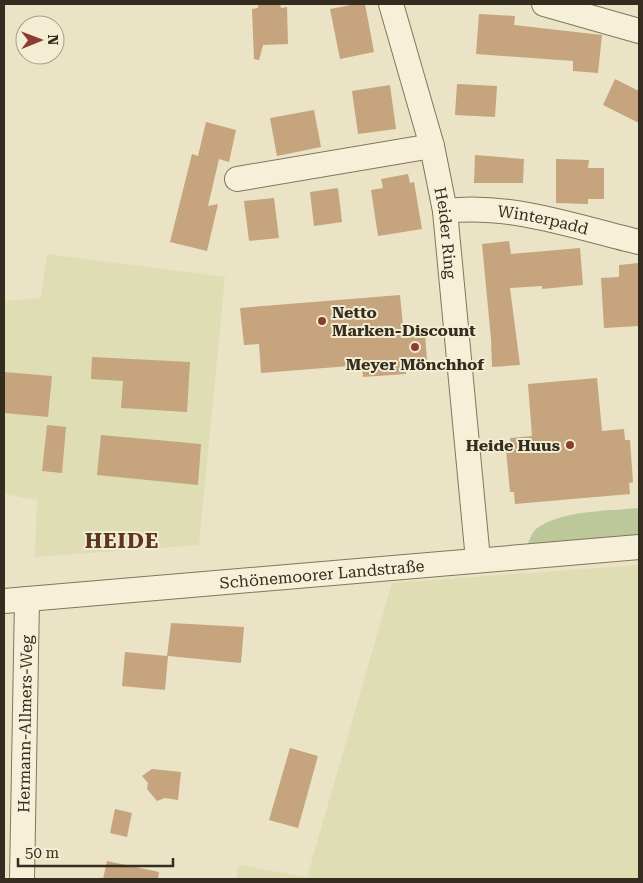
<svg xmlns="http://www.w3.org/2000/svg" width="643" height="883" font-family="'Roboto Serif',serif">
  <rect width="100%" height="100%" fill="#eae3c5"/>
  <g fill="#dfddb3">
    <polygon points="47,254 225,277 199,545 35,557 37,500 4,494 4,301 41,298"/>
    <polygon points="639,565 639,879 236,879 239,865 307,877 392,583"/>
  </g>
  <path fill="#bcc79a" d="M639 508V537L527 546C529 541 532 532 536 529 561 510 609 511 639 508Z"/>
  <g fill="#c5a47e">
    <polygon points="258,4 280,4 281,8 287,7 288,44 263,45 259,60 254,59 252,9 258,8"/>
    <polygon points="356,4 365,4 374,52 340,59 330,9"/>
    <polygon points="479,14 515,16 514,25 602,35 598,73 573,71 573,61 476,54"/>
    <polygon points="615,79 639,91 639,123 603,105"/>
    <polygon points="457,84 497,86 495,117 455,115"/>
    <polygon points="390,85 396,129 358,134 352,91"/>
    <polygon points="314,110 321,147 277,156 270,118"/>
    <polygon points="206,122 236,130 229,162 219,159 208,206 218,204 207,251 170,242 192,154 198,156"/>
    <polygon points="475,155 524,159 523,183 474,183"/>
    <polygon points="556,159 589,160 588,168 604,168 604,199 588,199 588,204 556,203"/>
    <polygon points="408,174 410,183 414,182 422,229 378,236 371,190 383,188 381,179"/>
    <polygon points="338,188 342,222 314,226 310,192"/>
    <polygon points="274,198 279,238 249,241 244,201"/>
    <polygon points="509,241 511,254 580,248 583,285 542,289 542,286 510,288 520,365 492,367 491,339 482,244"/>
    <polygon points="639,263 639,326 604,328 601,278 619,277 619,265"/>
    <polygon points="400,295 404,335 425,333 427,360 405,362 406,374 363,377 362,365 261,373 259,344 244,345 240,308"/>
    <polygon points="92,357 190,362 187,412 121,408 123,381 91,379"/>
    <polygon points="4,372 52,376 48,417 4,413"/>
    <polygon points="597,378 602,431 624,429 625,440 630,440 633,482 629,483 630,494 515,504 514,492 510,492 506,450 511,450 510,438 532,436 528,384"/>
    <polygon points="47,425 66,427 62,473 42,471"/>
    <polygon points="101,435 201,444 198,485 97,475"/>
    <polygon points="171,623 244,627 241,663 168,656 165,690 122,686 125,652 167,656"/>
    <polygon points="290,748 318,756 298,828 269,820"/>
    <polygon points="152,769 181,772 178,800 165,798 157,801 147,789 148,783 142,776"/>
    <polygon points="115,809 132,813 127,837 110,833"/>
    <polygon points="107,861 159,872 158,879 103,879"/>
  </g>
  <g fill="none" stroke-linecap="round" stroke-linejoin="round">
    <defs>
      <g id="minor">
        <path id="s1" d="M391 4 432 146 445 211 478 560"/>
        <polyline points="544,4 639,31"/>
        <polyline points="237,179 432,146"/>
        <path id="s2" d="M445 211C511 203 575 227 639 242"/>
        <path id="s3" d="M4 601 639 547"/>
        <path id="s4" d="M22 879 27 599"/>
      </g>
    </defs>
    <use href="#minor" stroke="#83755c" stroke-width="26"/>
    <use href="#minor" stroke="#f5f0d7" stroke-width="24"/>
  </g>
  <g fill="#8d3c32" stroke="#f2edd3" stroke-width="2">
    <circle cx="322" cy="321" r="5"/>
    <circle cx="415" cy="347" r="5"/>
    <circle cx="570" cy="445" r="5"/>
  </g>
  <g text-anchor="middle" stroke-width="4" stroke-linejoin="round" paint-order="stroke">
    <g font-size="16" fill="#342c1f" stroke="#f2edd3">
      <text dy="6" stroke="none"><textPath href="#s2" startOffset="99">Winterpadd</textPath></text>
      <text dy="6" stroke="none"><textPath href="#s1" startOffset="236">Heider Ring</textPath></text>
      <text dy="6" stroke="none"><textPath href="#s3" startOffset="319">Schönemoorer Landstraße</textPath></text>
      <text dy="6" stroke="none"><textPath href="#s4" startOffset="155">Hermann-Allmers-Weg</textPath></text>
    </g>
    <g font-size="16" font-weight="bold" fill="#342c1f" stroke="#f2edd3" text-anchor="start">
      <text x="332" y="318">Netto<tspan x="332" dy="18">Marken-Discount</tspan></text>
      <text x="415" y="370" text-anchor="middle">Meyer Mönchhof</text>
      <text x="560" y="451" text-anchor="end">Heide Huus</text>
    </g>
    <g font-size="21" font-weight="bold" letter-spacing="1" fill="#5d3622" stroke="#f2edd3">
      <text x="122" y="548">HEIDE</text>
    </g>
  </g>
  <rect width="643" height="883" fill="none" stroke="#342c1f" stroke-width="10"/>
  <g transform="translate(40 40) rotate(89)"><circle r="24" fill="#f2edd3" stroke="#a6a08b"/>
  <path d="M0-4L9 19L0 12L-9 19Z" fill="#8d3c32"/>
  <text y="-8" font-size="14" font-weight="bold" text-anchor="middle" fill="#342c1f">N</text>
  </g>
  <path d="M18 858v8h155v-8" fill="none" stroke="#342c1f" stroke-width="2.5"/>
  <text x="25" y="858" font-size="15" fill="#342c1f" stroke="#f2edd3" stroke-width="4" paint-order="stroke">50 m</text>
</svg>
